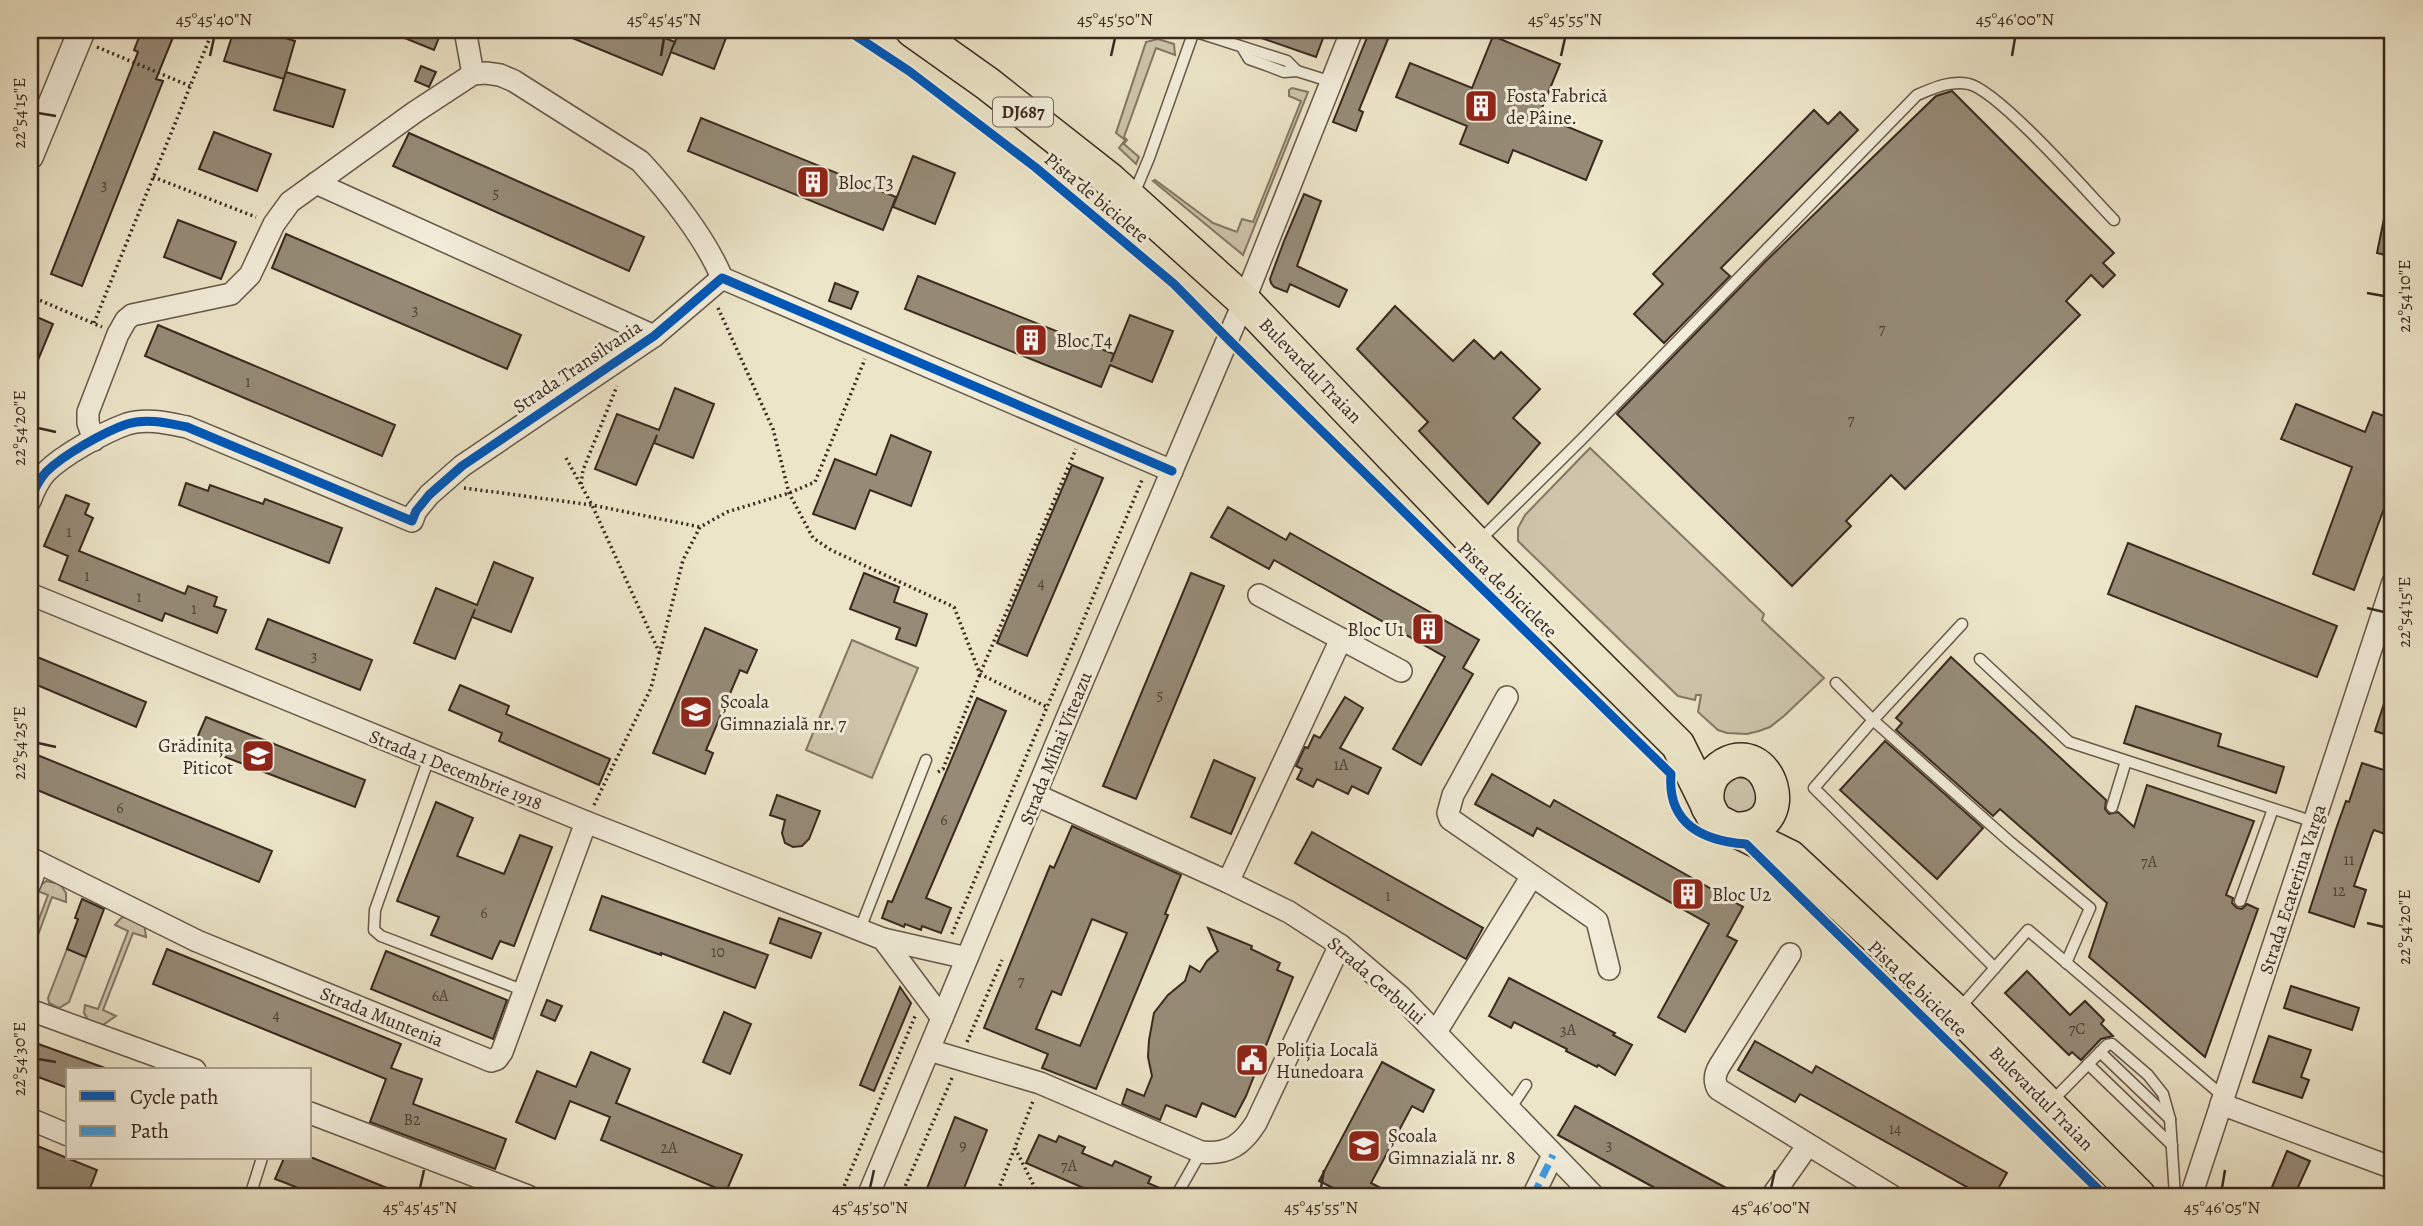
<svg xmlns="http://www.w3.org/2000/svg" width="2423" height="1226" font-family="Alegreya,serif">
  <rect width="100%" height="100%" fill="#ece5c8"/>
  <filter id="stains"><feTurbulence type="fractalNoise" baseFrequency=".00286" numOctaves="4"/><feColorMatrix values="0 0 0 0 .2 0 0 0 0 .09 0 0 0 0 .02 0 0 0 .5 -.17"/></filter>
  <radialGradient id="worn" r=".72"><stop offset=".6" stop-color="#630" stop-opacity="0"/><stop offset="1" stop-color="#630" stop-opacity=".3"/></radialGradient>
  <g fill="#cec5ab" stroke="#847765" stroke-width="2">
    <polygon points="1158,39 1174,44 1175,55 1156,48 1124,137 1127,140 1124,144 1139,157 1136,164 1119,148 1125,140 1116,133 1146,42"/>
    <polygon points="1292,88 1308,92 1243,255 1153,181 1155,180 1213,223 1237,232 1242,219 1253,222 1301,101 1289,96 1289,90"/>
    <polygon points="1590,448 1764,614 1762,620 1824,678 1784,716 1770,727 1759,731 1747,734 1727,733 1718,730 1698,712 1701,695 1696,695 1695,700 1678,696 1518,541 1518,528 1525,515"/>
    <polygon points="852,640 918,668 872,778 806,750"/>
    <polygon points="1736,777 1748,779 1757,788 1756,807 1739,816 1722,807 1721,788"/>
    <polygon points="46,881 60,884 66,893 66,902 52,897 30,957 30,943 48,895 35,890"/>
    <polygon points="126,916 144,923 146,937 133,933 103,1010 116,1016 103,1025 88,1020 84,1013 85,1005 98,1009 128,931 115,925 121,918"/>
    <polygon points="67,949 86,957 69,1002 59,1008 49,1003 48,998"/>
  </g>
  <g fill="#968b77" stroke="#39291f" stroke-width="2" fill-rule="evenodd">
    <polygon points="142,30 176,30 156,79 163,81 82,286 51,274 138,52 134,50"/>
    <polygon points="234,30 258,30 295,41 284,79 224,61"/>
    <polygon points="385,30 442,30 434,50"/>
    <polygon points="553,30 645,30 675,42 671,51 680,30 729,30 714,69 671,52 662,75"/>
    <polygon points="1245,30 1326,30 1316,57 1244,32"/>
    <polygon points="1370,30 1380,30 1390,34 1359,110 1363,112 1356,131 1333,122"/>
    <polygon points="1493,36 1560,64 1539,115 1602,141 1586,180 1513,150 1508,163 1460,144 1467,126 1396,97 1410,63 1472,88"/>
    <polygon points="421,66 436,72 429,87 415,81"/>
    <polygon points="286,72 345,90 333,127 274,110"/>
    <polygon points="1952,91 2114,253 2103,263 2115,275 2103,287 2091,275 2066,301 2080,315 1905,489 1891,475 1846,521 1851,526 1792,586 1617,414 1766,261 1936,96"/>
    <polygon points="1814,110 1828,124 1840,112 1858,130 1721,268 1730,276 1664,343 1634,314 1663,284 1653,274"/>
    <polygon points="701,118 896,197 883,230 688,151"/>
    <polygon points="214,132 271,154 257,191 199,169"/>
    <polygon points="409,133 644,237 629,271 393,166"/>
    <polygon points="913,156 955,173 935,224 893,207"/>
    <polygon points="1304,194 1321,201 1297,266 1347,290 1339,307 1290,284 1287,292 1274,287 1271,283 1270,279 1284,241"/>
    <polygon points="2386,209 2393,210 2393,257 2377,253"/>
    <polygon points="178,220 236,242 221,279 164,257"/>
    <polygon points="286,234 521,335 507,369 272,268"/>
    <polygon points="918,276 1114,354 1111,362 1130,315 1173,331 1152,382 1110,365 1101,387 905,309"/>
    <polygon points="835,283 858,292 851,309 829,301"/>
    <polygon points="1395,306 1453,361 1474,340 1494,359 1501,352 1540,389 1513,418 1540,443 1488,504 1419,431 1428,422 1357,349"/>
    <polygon points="30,314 53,324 30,379"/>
    <polygon points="158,325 395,425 382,456 145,356"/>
    <polygon points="675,388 714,404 693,458 654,443 657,435 636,485 595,469 617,414 659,430"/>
    <polygon points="2296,404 2365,432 2373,412 2393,419 2393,484 2354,590 2313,574 2352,467 2281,439"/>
    <polygon points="891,435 931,452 911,506 870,490 855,529 813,514 835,459 876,475"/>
    <polygon points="1072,465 1103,478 1027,656 997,643"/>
    <polygon points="186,483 208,491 210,485 263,504 265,499 342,528 329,563 179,505"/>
    <polygon points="66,495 89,504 85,514 93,518 79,551 185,594 188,586 217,597 214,606 226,610 217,633 165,613 162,621 59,580 68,556 44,546"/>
    <polygon points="1228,507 1286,540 1290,533 1479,640 1463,668 1473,674 1421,765 1393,749 1445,657 1274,560 1269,569 1211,537"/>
    <polygon points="2128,543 2337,626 2317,677 2108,594"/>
    <polygon points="494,562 533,578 511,632 472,617 475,609 455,659 414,643 436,588 477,605"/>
    <polygon points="864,573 899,587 894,602 927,614 916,646 896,639 900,628 850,609"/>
    <polygon points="1191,573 1224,586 1136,799 1103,786"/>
    <polygon points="268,619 372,660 360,690 256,649"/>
    <polygon points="705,628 757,650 747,673 740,670 706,750 713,753 705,774 653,753"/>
    <polygon points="30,654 146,702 136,727 30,682"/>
    <polygon points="1951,657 2106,800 2105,809 2109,814 2118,812 2134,827 2147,785 2254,821 2226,895 2233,898 2232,903 2237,908 2242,909 2247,904 2258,909 2205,1057 2089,957 2107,903 2000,809 1993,816 1896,730 1902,723 1896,718"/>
    <polygon points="460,685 509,706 506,714 610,759 599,785 499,741 502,733 449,710"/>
    <polygon points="2390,685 2393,686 2393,737 2375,731"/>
    <polygon points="1345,697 1363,708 1340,748 1381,768 1368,794 1352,786 1348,794 1317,779 1313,787 1297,779 1302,769 1296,766 1305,747 1308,748 1314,735 1320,738"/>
    <polygon points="977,698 1006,711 926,898 951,908 941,933 922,926 921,930 905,924 904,927 882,918 888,901 892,902"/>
    <polygon points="2136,706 2221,734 2218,746 2284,767 2276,793 2124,743"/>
    <polygon points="206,717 365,780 355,807 194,745"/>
    <polygon points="1885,741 1983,828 1937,879 1840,790"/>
    <polygon points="30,752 272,851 259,882 30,787"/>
    <polygon points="1214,760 1255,778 1231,834 1191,817"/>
    <polygon points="2362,763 2393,773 2393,837 2374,830 2372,834 2354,886 2366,890 2354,927 2309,912 2336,829 2346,801 2349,802"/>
    <polygon points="1492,774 1550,807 1554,800 1743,907 1727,936 1737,941 1685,1032 1658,1017 1709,924 1537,828 1533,836 1475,804"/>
    <polygon points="777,795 820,811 809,839 802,846 793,847 785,843 782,833 785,820 770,815"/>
    <polygon points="436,802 473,818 457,856 504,874 520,835 552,847 514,946 500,941 492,959 431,935 439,917 397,901"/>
    <path d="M1072 826 1181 875 1165 914 1168 915 1096 1089 1042 1068 1048 1054 984 1028 1050 866 1054 868ZM1092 919 1127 933 1080 1046 1036 1029 1052 991 1061 995Z"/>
    <polygon points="1312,832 1483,928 1466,959 1295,863"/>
    <polygon points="602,896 768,955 755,988 661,953 661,955 590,930"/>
    <polygon points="82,899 104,909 86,957 67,949 78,919 75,918"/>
    <polygon points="779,918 821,933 811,958 770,943"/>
    <polygon points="1208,928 1252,946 1251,949 1280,963 1277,970 1293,977 1246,1096 1235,1117 1202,1103 1196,1117 1166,1105 1160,1120 1122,1104 1127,1089 1144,1096 1152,1076 1148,1057 1149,1040 1154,1013 1168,995 1185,981 1190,966 1200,972 1207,961 1218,951"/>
    <polygon points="167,949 401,1044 391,1068 422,1079 413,1104 506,1139 495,1169 370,1122 386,1079 153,984"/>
    <polygon points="386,951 507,1000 493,1039 371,989"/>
    <polygon points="2027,971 2070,1015 2085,1001 2104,1020 2101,1024 2113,1036 2101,1039 2081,1060 2072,1052 2069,1055 2005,993"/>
    <polygon points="1509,978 1615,1033 1613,1035 1632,1045 1615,1075 1598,1065 1597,1067 1566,1051 1567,1049 1514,1022 1511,1028 1489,1016"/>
    <polygon points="2291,986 2359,1008 2352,1030 2284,1008"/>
    <polygon points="900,987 911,1003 874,1091 860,1085"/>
    <polygon points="547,1000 562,1006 555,1021 541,1015"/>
    <polygon points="724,1012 751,1024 730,1074 703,1062"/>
    <polygon points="2269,1036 2311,1050 2301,1077 2309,1080 2302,1098 2253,1082"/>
    <polygon points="30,1041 105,1068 105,1070 68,1070 68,1088 30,1074"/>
    <polygon points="1755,1041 1812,1073 1816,1066 2007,1173 1994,1196 1969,1196 1972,1190 1800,1094 1795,1102 1738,1070"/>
    <polygon points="591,1052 630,1069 616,1103 742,1155 726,1192 601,1140 610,1117 570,1101 555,1139 516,1122 537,1071 576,1087"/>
    <polygon points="1382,1062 1434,1090 1423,1112 1412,1106 1371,1183 1396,1196 1349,1196 1319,1181"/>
    <polygon points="1575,1106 1741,1196 1670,1196 1644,1182 1558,1135"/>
    <polygon points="955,1117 987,1130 961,1196 924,1196"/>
    <polygon points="1039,1135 1056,1142 1059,1136 1085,1147 1082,1153 1112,1166 1115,1161 1151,1177 1148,1183 1169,1192 1168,1196 1102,1196 1026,1163"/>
    <polygon points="30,1143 97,1170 87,1196 44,1196 30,1190"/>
    <polygon points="2287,1151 2310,1161 2294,1196 2273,1196 2279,1190 2272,1187"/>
    <polygon points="284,1158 313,1158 407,1196 319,1196 275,1179"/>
  </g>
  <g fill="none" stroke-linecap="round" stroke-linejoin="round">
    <defs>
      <g id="service">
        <polyline points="1190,30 1287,61 1297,71"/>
        <polyline points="1243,49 1249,59 1266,65 1284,72 1297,71 1332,82"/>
        <polyline points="1133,196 1149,158 1194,31"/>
        <path d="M1479 541 1581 440 1917 95C1934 88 1950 80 1969 84 2000 92 2087 192 2114 220"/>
        <polyline points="1962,624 1873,720 1814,788 1995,968"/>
        <polyline points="1980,659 2069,742 2314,822"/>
        <polyline points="1836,683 1873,720 2009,841 2090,908 2066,963"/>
        <polyline points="429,758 375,910 374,930 381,936 525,991"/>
        <polyline points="2112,807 2126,761"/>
        <polyline points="2240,901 2273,809"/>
        <polyline points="860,929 926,760"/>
        <polyline points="1958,1010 2028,930 2224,1097"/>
        <polyline points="2100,1052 2170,1119 2175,1196"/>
        <polyline points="2088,1064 2172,1145"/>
        <polyline points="2052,1101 2107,1045 2112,1044 2148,1075 2163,1094 2170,1119"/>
        <polyline points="1510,1109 1526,1085"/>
        <polyline points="250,1196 262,1158"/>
        <polyline points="1176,1196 1201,1152"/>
      </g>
      <g id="minor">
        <polyline points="465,30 473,74"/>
        <polyline points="316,183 654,336"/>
        <path d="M94 440 88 423V412L118 334 126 320 132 315 231 294 250 275 274 224 290 202 415 112 473 74 486 73 500 75 514 81 640 161C669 192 706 239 722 278"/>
        <path d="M30 501C34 490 38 481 46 472 63 455 104 432 127 424 146 418 167 423 187 427L412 521 416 511 429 495 462 466 654 336 722 278 1172 471"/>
        <polyline points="30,594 586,822 883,939 967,958"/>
        <polyline points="1259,595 1401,671"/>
        <polyline points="1507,697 1453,795 1448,813 1450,819 1592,917 1597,921 1609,969"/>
        <polyline points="1036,795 1228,882 1289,912 1340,945 1401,997 1594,1196"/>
        <polyline points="30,858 197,941 491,1061 497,1059 502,1052 586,822"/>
        <polyline points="1228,882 1341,639"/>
        <polyline points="30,884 38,862"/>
        <polyline points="883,939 942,1018"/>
        <path d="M1790 954 1720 1065C1715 1073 1713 1080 1718 1089L1892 1196"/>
        <polyline points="30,1010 195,1070"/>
        <polyline points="1436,1032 1532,876"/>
        <path d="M929 1050 1040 1083 1201 1152C1228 1155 1242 1145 1256 1123L1340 945"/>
        <polyline points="2221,1104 2393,1168"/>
        <polyline points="310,1113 528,1196"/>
        <polyline points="30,1119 68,1135"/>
        <polyline points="868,1196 1069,713 1244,301 1352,30"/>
        <polyline points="1533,1196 1553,1155"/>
        <polyline points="1772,1196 1808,1145"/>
        <polyline points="2191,1196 2393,582"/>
      </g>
      <polyline id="tertiary" points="30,156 82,30"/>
      <g id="primary">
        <polyline points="912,30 988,84 1110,180 1244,301 1476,544 1678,745 1712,814 1717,821 1790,857 1956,1012 2139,1196"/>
        <path d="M1708 807C1705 792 1707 778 1720 768 1769 731 1803 834 1732 829"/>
      </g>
    </defs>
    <use href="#service" stroke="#665849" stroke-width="13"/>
    <use href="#minor" stroke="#665849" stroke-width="24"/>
    <use href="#tertiary" stroke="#665849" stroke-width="29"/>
    <use href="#primary" stroke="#39291f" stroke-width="36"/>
    <g stroke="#39291f" stroke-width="3.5" stroke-dasharray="2 3.5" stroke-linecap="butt">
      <polyline points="97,47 190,86"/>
      <polyline points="153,177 256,217"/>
      <polyline points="30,296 102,327"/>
      <polyline points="718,308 773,429 789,493 813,538 831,550 954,607 980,674 1047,707"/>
      <polyline points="94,323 213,30"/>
      <polyline points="566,458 592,505 660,654"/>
      <polyline points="581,484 583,470 617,386"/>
      <polyline points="464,488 592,505 700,527"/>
      <polyline points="938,772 943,769 980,674 1076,449"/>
      <polyline points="594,805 651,688 683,560 700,527 727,512 789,493 815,482 865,359"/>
      <polyline points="952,934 1142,480"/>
      <polyline points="967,1042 1002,960"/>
      <polyline points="1015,1148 1039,1196"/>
      <polyline points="840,1196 916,1014"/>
      <polyline points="901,1196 952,1078"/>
      <polyline points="996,1196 1033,1101"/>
    </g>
    <use href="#service" stroke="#f3eedb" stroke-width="10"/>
    <use href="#minor" stroke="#f3eedb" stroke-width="21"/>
    <use href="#tertiary" stroke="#f3eedb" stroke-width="26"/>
    <use href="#primary" stroke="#ece5c8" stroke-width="33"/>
    <polyline stroke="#3e9ce0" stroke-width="7" stroke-dasharray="14 7" stroke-linecap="butt" points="1533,1196 1553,1155"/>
    <defs>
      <g id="cycleway">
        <path d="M847 30 909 71 1035 167 1174 284 1228 339 1671 774C1667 824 1703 841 1746 844L2105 1196"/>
        <path d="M30 501C34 490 38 481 46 472 63 455 104 432 127 424 146 418 167 423 187 427L412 521 416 511 429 495 462 466 654 336 722 278 1172 471"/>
      </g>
    </defs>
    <use href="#cycleway" stroke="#f3eedb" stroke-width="13"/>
    <use href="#cycleway" stroke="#0057b8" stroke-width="9"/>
  </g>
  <path fill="none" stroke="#39291f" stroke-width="2.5" d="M210 56 214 38M661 56 664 38M1111 56 1115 38M1561 56 1565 38M2012 56 2015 38M38 113 56 116M2367 293 2384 296M38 428 56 432M2367 608 2384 612M38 743 56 747M2367 923 2384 927M38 1059 56 1062M420 1188 424 1170M870 1188 874 1170M1321 1188 1324 1170M1771 1188 1775 1170M2222 1188 2225 1170"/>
  <defs>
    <symbol id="building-square" viewBox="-11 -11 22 22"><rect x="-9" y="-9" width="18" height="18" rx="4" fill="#8f2418" stroke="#f3eedb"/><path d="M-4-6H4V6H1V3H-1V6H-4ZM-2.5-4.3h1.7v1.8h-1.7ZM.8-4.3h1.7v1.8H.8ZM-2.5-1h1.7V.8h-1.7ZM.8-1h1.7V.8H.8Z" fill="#fff"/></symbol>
    <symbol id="school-square" viewBox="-11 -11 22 22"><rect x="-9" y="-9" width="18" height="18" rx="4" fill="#8f2418" stroke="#f3eedb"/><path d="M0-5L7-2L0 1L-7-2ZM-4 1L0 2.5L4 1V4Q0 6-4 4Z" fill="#fff"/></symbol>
    <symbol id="civic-square" viewBox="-11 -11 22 22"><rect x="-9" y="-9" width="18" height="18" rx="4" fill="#8f2418" stroke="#f3eedb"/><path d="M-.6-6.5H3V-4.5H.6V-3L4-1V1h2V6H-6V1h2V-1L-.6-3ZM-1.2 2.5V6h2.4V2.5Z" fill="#fff"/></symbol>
  </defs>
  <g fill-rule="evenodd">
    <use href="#building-square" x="1462" y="87" width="38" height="38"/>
    <use href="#building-square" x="794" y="163" width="38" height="38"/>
    <use href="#building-square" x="1012" y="321" width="38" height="38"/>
    <use href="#building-square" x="1409" y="610" width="38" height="38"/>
    <use href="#school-square" x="677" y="693" width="38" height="38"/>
    <use href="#school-square" x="239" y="737" width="38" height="38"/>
    <use href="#building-square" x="1669" y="875" width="38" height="38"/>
    <use href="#civic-square" x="1233" y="1041" width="38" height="38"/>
    <use href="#school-square" x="1345" y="1127" width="38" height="38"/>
  </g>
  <g text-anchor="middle" stroke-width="6" stroke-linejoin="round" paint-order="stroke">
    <g font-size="16" fill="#504235">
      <text x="104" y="190">3</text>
      <text x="496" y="198">5</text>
      <text x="415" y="315">3</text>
      <text x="1882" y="334">7</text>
      <text x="248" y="387">1</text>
      <text x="1851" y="425">7</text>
      <text x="69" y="537">1</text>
      <text x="87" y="581">1</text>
      <text x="1041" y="588">4</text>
      <text x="139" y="602">1</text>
      <text x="194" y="614">1</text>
      <text x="314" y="661">3</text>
      <text x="1160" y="700">5</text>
      <text x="1341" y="770">1A</text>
      <text x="120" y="813">6</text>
      <text x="944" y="825">6</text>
      <text x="2349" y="865">11</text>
      <text x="2149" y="867">7A</text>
      <text x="2339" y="896">12</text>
      <text x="1388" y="901">1</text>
      <text x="484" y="918">6</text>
      <text x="718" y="957">10</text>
      <text x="1021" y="986">7</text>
      <text x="440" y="1001">6A</text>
      <text x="276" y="1020">4</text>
      <text x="2077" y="1034">7C</text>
      <text x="1568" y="1035">3A</text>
      <text x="412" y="1125">B2</text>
      <text x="1895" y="1134">14</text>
      <text x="1609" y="1150">3</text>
      <text x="963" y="1151">9</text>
      <text x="669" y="1153">2A</text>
      <text x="1069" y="1171">7A</text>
    </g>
    <rect fill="#f3eedb" stroke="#716457" stroke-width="2" x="993" y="97.5" width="60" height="29" rx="5"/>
    <g font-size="18" font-weight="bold" fill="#39291f">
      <text x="1023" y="118">DJ687</text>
    </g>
    <g font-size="19" fill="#39291f" stroke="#f3eedb" text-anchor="start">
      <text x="1506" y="102">Fosta Fabrică<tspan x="1506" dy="22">de Pâine.</tspan></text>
      <text x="838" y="189">Bloc T3</text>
      <text x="1056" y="347">Bloc T4</text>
      <text x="1404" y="636" text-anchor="end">Bloc U1</text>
      <text x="720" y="708">Școala<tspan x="720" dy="22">Gimnazială nr. 7</tspan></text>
      <text x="233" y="752" text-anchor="end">Grădinița<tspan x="233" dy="22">Piticot</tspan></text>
      <text x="1712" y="901">Bloc U2</text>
      <text x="1276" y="1056">Poliția Locală<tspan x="1276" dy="22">Hunedoara</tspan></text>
      <text x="1388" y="1142">Școala<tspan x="1388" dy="22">Gimnazială nr. 8</tspan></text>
    </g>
    <g font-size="19" fill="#39291f" stroke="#f3eedb">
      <text transform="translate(1097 197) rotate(40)" y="7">Pista de biciclete</text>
      <text transform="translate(577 366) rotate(-34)" y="7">Strada Transilvania</text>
      <text transform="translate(1311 370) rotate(46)" y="7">Bulevardul Traian</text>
      <text transform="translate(1508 589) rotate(44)" y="7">Pista de biciclete</text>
      <text transform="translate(1055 748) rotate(-68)" y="7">Strada Mihai Viteazu</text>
      <text transform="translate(456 769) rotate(22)" y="7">Strada 1 Decembrie 1918</text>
      <text transform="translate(2292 889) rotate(-72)" y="7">Strada Ecaterina Varga</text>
      <text transform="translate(1377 980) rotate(41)" y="7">Strada Cerbului</text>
      <text transform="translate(1918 988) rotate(44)" y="7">Pista de biciclete</text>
      <text transform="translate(382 1016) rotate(22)" y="7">Strada Muntenia</text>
      <text transform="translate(2042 1098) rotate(45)" y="7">Bulevardul Traian</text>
    </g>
  </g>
  <rect width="2423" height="1226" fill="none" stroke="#ece5c8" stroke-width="77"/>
  <rect x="66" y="1068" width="245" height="91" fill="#f3eedb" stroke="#a99f90" stroke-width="2"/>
  <rect x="80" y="1091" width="35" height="10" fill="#0057b8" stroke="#a99f90" stroke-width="2"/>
  <text x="130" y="1104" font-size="21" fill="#39291f">Cycle path</text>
  <rect x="80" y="1126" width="35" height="10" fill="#3e9ce0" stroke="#a99f90" stroke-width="2"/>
  <text x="130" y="1138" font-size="21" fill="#39291f">Path</text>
  <rect x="38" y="38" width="2346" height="1150" fill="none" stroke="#39291f" stroke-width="2.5"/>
  <g font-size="18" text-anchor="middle" fill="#39291f">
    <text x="214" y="25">45°45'40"N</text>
    <text x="664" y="25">45°45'45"N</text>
    <text x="1115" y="25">45°45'50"N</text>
    <text x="1565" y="25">45°45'55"N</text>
    <text x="2015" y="25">45°46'00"N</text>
    <text transform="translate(19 113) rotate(-90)" y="6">22°54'15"E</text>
    <text transform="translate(2404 296) rotate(-90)" y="6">22°54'10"E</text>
    <text transform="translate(19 428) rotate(-90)" y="6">22°54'20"E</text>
    <text transform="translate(2404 612) rotate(-90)" y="6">22°54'15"E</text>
    <text transform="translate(19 743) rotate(-90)" y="6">22°54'25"E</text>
    <text transform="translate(2404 927) rotate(-90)" y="6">22°54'20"E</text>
    <text transform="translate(19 1059) rotate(-90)" y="6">22°54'30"E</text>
    <text x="420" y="1213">45°45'45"N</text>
    <text x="870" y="1213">45°45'50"N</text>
    <text x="1321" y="1213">45°45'55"N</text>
    <text x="1771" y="1213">45°46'00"N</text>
    <text x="2222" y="1213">45°46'05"N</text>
  </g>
  <rect width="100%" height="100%" filter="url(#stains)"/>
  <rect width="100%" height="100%" fill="url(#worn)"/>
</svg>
